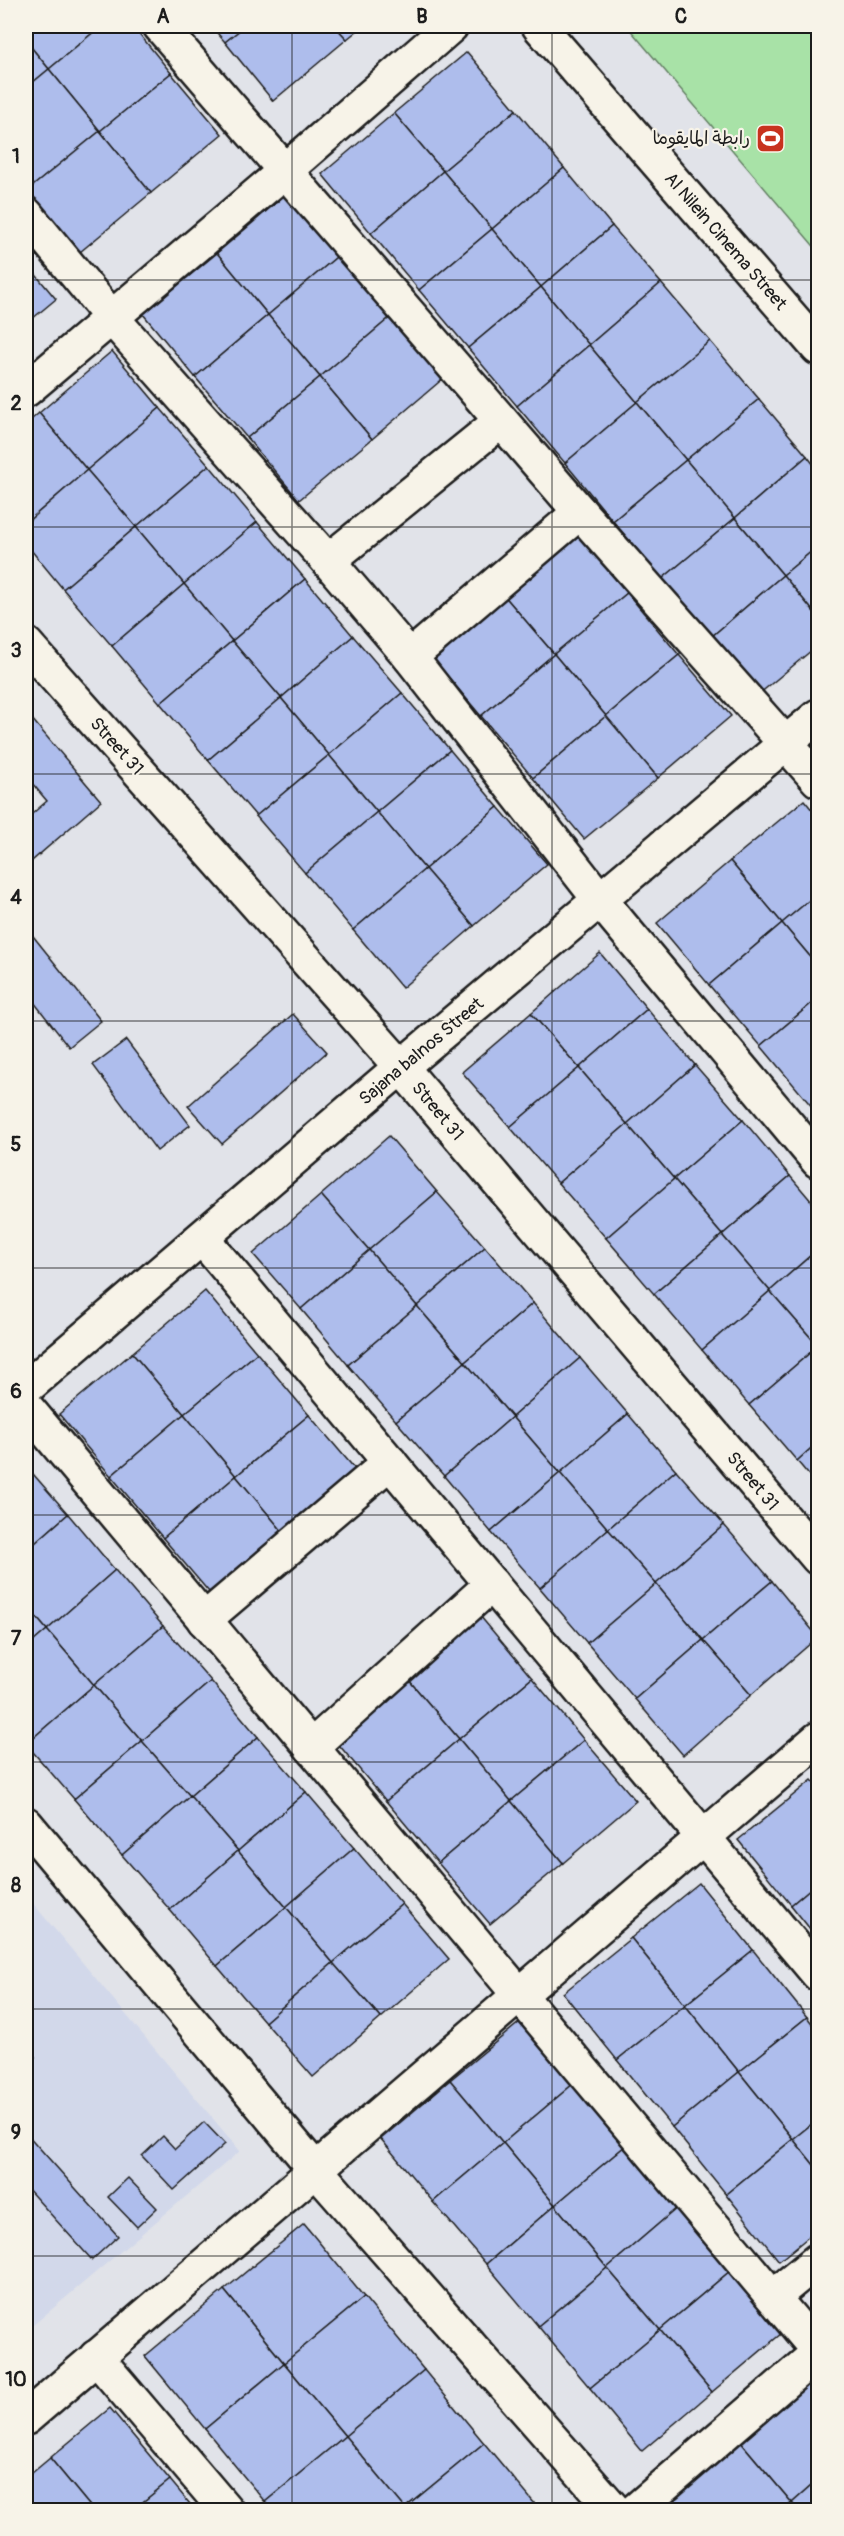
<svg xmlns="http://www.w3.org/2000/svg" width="844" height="2536" font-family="Pangolin,'Playpen Sans Arabic',sans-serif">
  <rect width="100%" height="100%" fill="#e1e3e9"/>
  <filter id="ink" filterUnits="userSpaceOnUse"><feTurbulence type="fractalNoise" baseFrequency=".0167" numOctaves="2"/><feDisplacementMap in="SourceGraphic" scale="12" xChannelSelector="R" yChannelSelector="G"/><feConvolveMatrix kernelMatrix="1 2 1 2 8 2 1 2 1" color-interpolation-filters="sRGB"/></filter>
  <g filter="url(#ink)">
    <polygon fill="#d2d8ea" points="26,1895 240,2151 26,2331"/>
    <polygon fill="#a8e2a7" stroke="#627f62" stroke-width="1.5" points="627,26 818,26 818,251"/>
    <g fill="#aebdec" stroke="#1c1c1c" stroke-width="1.5">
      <polygon points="26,26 101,26 49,69 26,41"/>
      <polygon points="101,26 133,26 171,73 100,131 49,69"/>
      <polygon points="211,26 245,26 225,42"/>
      <polygon points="245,26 335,26 347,39 273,101 225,42"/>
      <polygon points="335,26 363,26 347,39"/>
      <polygon points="26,41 49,69 26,88"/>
      <polygon points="467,52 516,110 443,171 394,113"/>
      <polygon points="49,69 100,131 28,190 26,186 26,88"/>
      <polygon points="171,73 222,134 151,193 100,131"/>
      <polygon points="516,110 564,168 492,229 443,171"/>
      <polygon points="394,113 443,171 371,233 322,174"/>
      <polygon points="100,131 151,193 80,252 28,190"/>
      <polygon points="564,168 612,226 541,287 492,229"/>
      <polygon points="443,171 492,229 419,290 371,233"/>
      <polygon points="290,191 341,253 268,315 217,253"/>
      <polygon points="612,226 661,283 589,345 541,287"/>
      <polygon points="492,229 541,287 468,348 419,290"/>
      <polygon points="217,253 268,315 195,377 143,314"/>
      <polygon points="341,253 393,315 320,377 268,315"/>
      <polygon points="26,263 56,299 26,324"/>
      <polygon points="661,283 710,341 637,402 589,345"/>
      <polygon points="541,287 589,345 517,406 468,348"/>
      <polygon points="268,315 320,377 247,438 195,377"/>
      <polygon points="393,315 445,377 372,439 320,377"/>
      <polygon points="710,341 759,399 686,460 637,402"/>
      <polygon points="589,345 637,402 565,463 517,406"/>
      <polygon points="112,351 160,408 87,470 39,413"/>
      <polygon points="320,377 372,439 299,500 247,438"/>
      <polygon points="759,399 807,456 735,518 686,460"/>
      <polygon points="637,402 686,460 613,521 565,463"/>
      <polygon points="160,408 209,465 136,527 87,470"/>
      <polygon points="39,413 87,470 26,523 26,424"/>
      <polygon points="807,456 818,470 818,546 783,575 735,518"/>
      <polygon points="686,460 735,518 662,579 613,521"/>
      <polygon points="209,465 257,522 184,584 136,527"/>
      <polygon points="87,470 136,527 63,589 26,544 26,523"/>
      <polygon points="735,518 783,575 711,637 662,579"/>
      <polygon points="257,522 305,579 232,641 184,584"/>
      <polygon points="136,527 184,584 112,646 63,589"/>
      <polygon points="575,531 627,593 554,654 502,593"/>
      <polygon points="818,546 818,617 783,575"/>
      <polygon points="783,575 818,617 818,645 759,694 711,637"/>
      <polygon points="305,579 353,636 281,698 232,641"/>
      <polygon points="184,584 232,641 160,703 112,646"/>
      <polygon points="502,593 554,654 481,716 429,654"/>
      <polygon points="627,593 679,655 606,716 554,654"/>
      <polygon points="353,636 402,693 329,755 281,698"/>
      <polygon points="232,641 281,698 208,760 160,703"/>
      <polygon points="554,654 606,716 533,778 481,716"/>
      <polygon points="679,655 731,716 658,778 606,716"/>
      <polygon points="402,693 450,750 377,812 329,755"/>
      <polygon points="281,698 329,755 256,816 208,760"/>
      <polygon points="26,712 101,801 26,866 26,819 47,801 26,776"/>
      <polygon points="606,716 658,778 584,839 533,778"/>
      <polygon points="450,750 498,807 425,869 377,812"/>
      <polygon points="329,755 377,812 305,873 256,816"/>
      <polygon points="804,800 818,817 818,893 782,923 730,861"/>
      <polygon points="498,807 547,864 474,926 425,869"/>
      <polygon points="377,812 425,869 353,930 305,873"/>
      <polygon points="730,861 782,923 709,985 657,923"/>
      <polygon points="425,869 474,926 402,988 353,930"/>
      <polygon points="818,893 818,966 782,923"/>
      <polygon points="782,923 818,966 818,998 761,1046 709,985"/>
      <polygon points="33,936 101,1021 69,1047 26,992 26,943"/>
      <polygon points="600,953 647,1009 579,1068 531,1013"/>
      <polygon points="818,998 818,1103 813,1108 761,1046"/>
      <polygon points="647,1009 695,1065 627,1124 579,1068"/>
      <polygon points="531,1013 579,1068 510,1127 462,1072"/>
      <polygon points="293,1014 327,1052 222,1144 188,1106"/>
      <polygon points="126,1040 190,1125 157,1151 93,1065"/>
      <polygon points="695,1065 743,1120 674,1179 627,1124"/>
      <polygon points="579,1068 627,1124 558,1183 510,1127"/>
      <polygon points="743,1120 790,1176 722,1235 674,1179"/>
      <polygon points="627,1124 674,1179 606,1238 558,1183"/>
      <polygon points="389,1136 437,1192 369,1250 321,1195"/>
      <polygon points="790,1176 818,1209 818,1249 770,1291 722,1235"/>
      <polygon points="674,1179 722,1235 654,1294 606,1238"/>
      <polygon points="437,1192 485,1247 417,1306 369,1250"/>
      <polygon points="321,1195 369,1250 301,1309 253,1254"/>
      <polygon points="722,1235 770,1291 702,1350 654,1294"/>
      <polygon points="485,1247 533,1303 465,1362 417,1306"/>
      <polygon points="818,1249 818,1346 770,1291"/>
      <polygon points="369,1250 417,1306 348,1365 301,1309"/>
      <polygon points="205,1291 257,1353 184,1414 132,1353"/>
      <polygon points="770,1291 818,1346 749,1405 702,1350"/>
      <polygon points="533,1303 580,1358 512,1417 465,1362"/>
      <polygon points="417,1306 465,1362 396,1421 348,1365"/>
      <polygon points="818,1346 818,1442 797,1461 749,1405"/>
      <polygon points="132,1353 184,1414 111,1476 59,1414"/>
      <polygon points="257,1353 309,1415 236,1476 184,1414"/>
      <polygon points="580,1358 628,1414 560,1473 512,1417"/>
      <polygon points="465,1362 512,1417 444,1476 396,1421"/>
      <polygon points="184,1414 236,1476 163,1538 111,1476"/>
      <polygon points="628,1414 676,1470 608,1529 560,1473"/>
      <polygon points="309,1415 361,1476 288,1538 236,1476"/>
      <polygon points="512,1417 560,1473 491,1532 444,1476"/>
      <polygon points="818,1442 818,1486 797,1461"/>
      <polygon points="26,1466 68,1514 26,1551"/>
      <polygon points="676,1470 724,1525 656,1584 608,1529"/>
      <polygon points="560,1473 608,1529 540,1588 491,1532"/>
      <polygon points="236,1476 288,1538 215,1599 163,1538"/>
      <polygon points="68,1514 115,1570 47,1630 26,1605 26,1551"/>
      <polygon points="724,1525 772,1581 703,1640 656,1584"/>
      <polygon points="608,1529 656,1584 587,1643 540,1588"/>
      <polygon points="115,1570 163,1626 94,1685 47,1630"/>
      <polygon points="772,1581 818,1637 751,1695 703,1640"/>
      <polygon points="656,1584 703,1640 635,1699 587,1643"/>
      <polygon points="26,1605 47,1630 26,1648"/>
      <polygon points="480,1616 532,1678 459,1739 407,1678"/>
      <polygon points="163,1626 211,1681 142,1741 94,1685"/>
      <polygon points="47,1630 94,1685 26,1744 26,1648"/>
      <polygon points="703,1640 751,1695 683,1755 635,1699"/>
      <polygon points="407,1678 459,1739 386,1801 334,1739"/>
      <polygon points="532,1678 584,1740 511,1801 459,1739"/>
      <polygon points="211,1681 258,1737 190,1796 142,1741"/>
      <polygon points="94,1685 142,1741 74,1799 26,1744"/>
      <polygon points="258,1737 306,1792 238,1851 190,1796"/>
      <polygon points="459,1739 511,1801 438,1863 386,1801"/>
      <polygon points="584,1740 636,1801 563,1863 511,1801"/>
      <polygon points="142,1741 190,1796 122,1855 74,1799"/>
      <polygon points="812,1780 818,1787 818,1882 791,1905 738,1840"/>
      <polygon points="306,1792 354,1848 286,1907 238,1851"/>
      <polygon points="190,1796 238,1851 170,1910 122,1855"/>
      <polygon points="511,1801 563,1863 490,1924 438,1863"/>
      <polygon points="354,1848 402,1904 333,1963 286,1907"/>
      <polygon points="238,1851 286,1907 217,1966 170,1910"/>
      <polygon points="818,1882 818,1939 791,1905"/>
      <polygon points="699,1883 753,1950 685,2005 631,1938"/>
      <polygon points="402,1904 449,1959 381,2018 333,1963"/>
      <polygon points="286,1907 333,1963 265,2022 217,1966"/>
      <polygon points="631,1938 685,2005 617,2060 563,1993"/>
      <polygon points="753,1950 807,2017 739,2072 685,2005"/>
      <polygon points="333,1963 381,2018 313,2077 265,2022"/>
      <polygon points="685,2005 739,2072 672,2127 617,2060"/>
      <polygon points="807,2017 818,2031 818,2119 793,2139 739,2072"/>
      <polygon points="520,2022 573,2084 503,2143 450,2080"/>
      <polygon points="26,2047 35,2057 26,2066"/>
      <polygon points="739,2072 793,2139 726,2194 672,2127"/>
      <polygon points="450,2080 503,2143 433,2202 381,2139"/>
      <polygon points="573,2084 625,2146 555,2205 503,2143"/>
      <polygon points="818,2119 818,2170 793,2139"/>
      <polygon points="204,2122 225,2144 174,2190 142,2156 163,2136 175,2149"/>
      <polygon points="26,2133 118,2236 92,2260 26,2187"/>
      <polygon points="793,2139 818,2170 818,2229 779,2261 726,2194"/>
      <polygon points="503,2143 555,2205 486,2264 433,2202"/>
      <polygon points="625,2146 677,2208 607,2268 555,2205"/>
      <polygon points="128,2178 157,2208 137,2227 108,2197"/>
      <polygon points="555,2205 607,2268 538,2326 486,2264"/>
      <polygon points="677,2208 730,2271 660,2330 607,2268"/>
      <polygon points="304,2224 364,2297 284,2363 224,2290"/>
      <polygon points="607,2268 660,2330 590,2388 538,2326"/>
      <polygon points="730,2271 782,2333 712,2392 660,2330"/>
      <polygon points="224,2290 284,2363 205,2429 145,2356"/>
      <polygon points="364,2297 424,2370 345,2436 284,2363"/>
      <polygon points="660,2330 712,2392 642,2451 590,2388"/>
      <polygon points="284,2363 345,2436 265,2502 205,2429"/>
      <polygon points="424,2370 484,2443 405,2508 345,2436"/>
      <polygon points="810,2382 818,2392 818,2480 792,2503 739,2440"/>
      <polygon points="110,2408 170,2480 133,2510 93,2510 50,2458"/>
      <polygon points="345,2436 405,2508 402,2510 272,2510 265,2502"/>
      <polygon points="739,2440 792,2503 783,2510 679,2510 670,2499"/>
      <polygon points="484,2443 540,2510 406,2510 405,2508"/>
      <polygon points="50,2458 93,2510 26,2510 26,2478"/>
      <polygon points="170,2480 195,2510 133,2510"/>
      <polygon points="818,2480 818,2510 798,2510 792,2503"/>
      <polygon points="792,2503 798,2510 783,2510"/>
    </g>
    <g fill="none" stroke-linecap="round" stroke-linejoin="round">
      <defs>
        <g id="minor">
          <polyline points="160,26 580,512 818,780"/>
          <polyline points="26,214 112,318 328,561 410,657 600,900 818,1161"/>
          <polyline points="26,390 286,170 451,26"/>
          <polyline points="328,561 501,421"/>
          <polyline points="26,644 401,1067 818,1558"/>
          <polyline points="410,657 580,512"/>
          <polyline points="202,1238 818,1974"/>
          <polyline points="26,1407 818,2351"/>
          <polyline points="204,1620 390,1462"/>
          <polyline points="311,1747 492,1584"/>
          <polyline points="773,2297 818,2260"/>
          <polyline points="96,2357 226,2510"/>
          <polyline points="26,2418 818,1739"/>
          <polyline points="636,2510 818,2353"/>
        </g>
        <g id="tertiary">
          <polyline points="539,26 818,348"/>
          <polyline points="26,1388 401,1067 818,716"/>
          <polyline points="26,1824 315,2169 614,2510"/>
        </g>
      </defs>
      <use href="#minor" stroke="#1c1c1c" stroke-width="38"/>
      <use href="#tertiary" stroke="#1c1c1c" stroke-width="38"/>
      <use href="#minor" stroke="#f7f3e8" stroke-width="33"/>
      <use href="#tertiary" stroke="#f7f3e8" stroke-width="33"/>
    </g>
  </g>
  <path fill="none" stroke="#1c1c1c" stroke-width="1.5" stroke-opacity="0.55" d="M292 26V2510M552 26V2510M26 280H818M26 527H818M26 774H818M26 1021H818M26 1268H818M26 1515H818M26 1762H818M26 2009H818M26 2256H818"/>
  <defs>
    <symbol id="stadium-square" viewBox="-11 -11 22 22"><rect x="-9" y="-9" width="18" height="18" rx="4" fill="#c8321e" stroke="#f7f3e8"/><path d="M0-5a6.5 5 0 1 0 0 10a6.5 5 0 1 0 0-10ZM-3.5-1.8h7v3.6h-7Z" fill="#fff"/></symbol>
  </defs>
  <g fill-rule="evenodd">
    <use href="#stadium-square" x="754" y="122" width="33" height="33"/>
  </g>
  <g text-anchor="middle" stroke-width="4.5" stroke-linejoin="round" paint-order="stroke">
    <g font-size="18" fill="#1c1c1c" stroke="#f7f3e8" text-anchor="end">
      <text x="750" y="144">رابطة المايقوما</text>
    </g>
    <g font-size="18" fill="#1c1c1c" stroke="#f7f3e8">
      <text transform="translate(726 241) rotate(49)" y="6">Al Nilein Cinema Street</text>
      <text transform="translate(117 746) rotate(48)" y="6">Street 31</text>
      <text transform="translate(421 1051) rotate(-40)" y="6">Sajana balnos Street</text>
      <text transform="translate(438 1111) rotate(50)" y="6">Street 31</text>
      <text transform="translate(753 1481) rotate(50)" y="6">Street 31</text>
    </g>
  </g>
  <rect width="844" height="2536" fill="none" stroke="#f7f3e8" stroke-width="66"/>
  <rect x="33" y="33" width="778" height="2470" fill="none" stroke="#1c1c1c" stroke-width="2"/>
  <g font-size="20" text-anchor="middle" font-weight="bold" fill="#1c1c1c">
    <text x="163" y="23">A</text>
    <text x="422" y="23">B</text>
    <text x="681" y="23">C</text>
    <text x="16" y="163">1</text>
    <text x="16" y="410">2</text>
    <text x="16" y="657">3</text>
    <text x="16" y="904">4</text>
    <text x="16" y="1151">5</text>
    <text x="16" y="1398">6</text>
    <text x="16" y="1645">7</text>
    <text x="16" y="1892">8</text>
    <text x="16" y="2139">9</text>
    <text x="16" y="2386">10</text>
  </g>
</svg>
